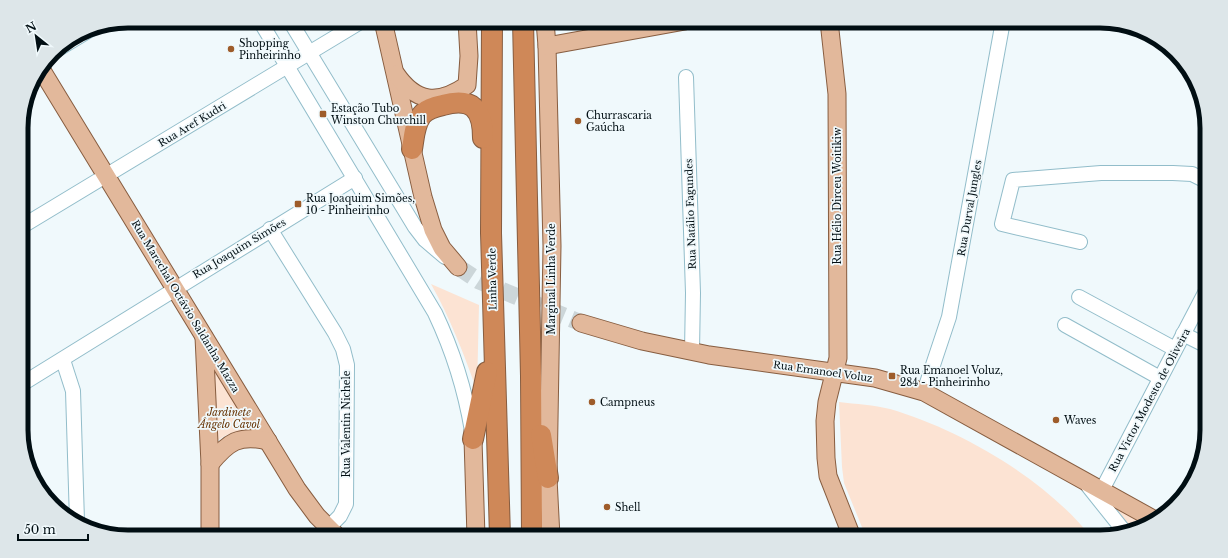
<svg xmlns="http://www.w3.org/2000/svg" width="1228" height="558" font-family="'Libre Baskerville',serif">
  <rect width="100%" height="100%" fill="#f0f9fc"/>
  <g fill="#fce3d3">
    <path d="M431 284 479 305 477 391C464 354 450 318 431 284Z"/>
    <path d="M211 364 256 430C240 430 227 432 215 443Z"/>
    <path d="M839 402C856 404 874 405 890 409 959 429 1046 479 1091 537H866L844 483 842 467Z"/>
    <polygon points="1110,497 1152,521 1128,530 1115,512"/>
  </g>
  <g fill="none" stroke-linecap="round" stroke-linejoin="round">
    <polyline stroke="#ccd6d9" stroke-width="17" stroke-dasharray="17 8" stroke-linecap="butt" points="458,267 479,281 581,323"/>
    <defs>
      <g id="minor">
        <path d="M260 21 435 313C453 351 465 389 472 431"/>
        <polyline points="290,21 415,227 425,240 445,257"/>
        <polyline points="55,51 93,28"/>
        <polyline points="686,77 693,293 692,351"/>
        <polyline points="21,227 362,21"/>
        <polyline points="270,229 335,333 343,349 347,365 346,504 340,516 328,528"/>
        <polyline points="1080,242 1002,224 1013,180 1101,173 1173,173 1192,174 1206,181"/>
        <polyline points="1079,297 1175,349"/>
        <polyline points="1065,325 1160,378"/>
        <polyline points="1183,334 1207,346"/>
        <polyline points="63,360 73,391 77,521"/>
        <polyline points="22,384 355,178"/>
        <polyline points="924,392 949,317 1003,21"/>
        <polyline points="1088,486 1124,531"/>
        <polyline points="1102,490 1207,289"/>
      </g>
      <g id="major">
        <polyline points="383,21 423,197 433,230 442,248 458,267"/>
        <polyline points="545,21 547,46 552,246 548,478 551,537"/>
        <polyline points="829,21 837,94 838,358 827,402 825,421 826,458 828,476 852,537"/>
        <polyline points="547,46 685,21"/>
        <polyline points="41,69 297,489 317,516 338,537"/>
        <path d="M396 74C416 103 438 105 467 85L469 56 467 21"/>
        <polyline points="581,323 642,341 709,355 875,378 924,392 1155,520"/>
        <polyline points="204,337 210,464 210,537"/>
        <polyline points="473,439 476,537"/>
        <path d="M210 464C228 442 239 434 268 441"/>
      </g>
      <g id="highway">
        <polyline points="492,21 491,233 500,537"/>
        <polyline points="523,21 531,376 532,537"/>
        <path d="M412 149C414 138 414 126 421 116 426 109 434 107 443 105 472 97 483 109 483 138"/>
        <polyline points="541,435 548,478"/>
        <polyline points="473,439 487,372"/>
      </g>
    </defs>
    <use href="#minor" stroke="#92bdca" stroke-width="16"/>
    <use href="#major" stroke="#875d40" stroke-width="19"/>
    <use href="#highway" stroke="#875d40" stroke-width="22"/>
    <use href="#minor" stroke="#fff" stroke-width="14"/>
    <use href="#major" stroke="#e2b89b" stroke-width="17"/>
    <use href="#highway" stroke="#cf8858" stroke-width="20"/>
  </g>
  <g fill="#9e5c2a" stroke="#f0f9fc" stroke-width="1.5">
    <circle cx="231" cy="49" r="4"/>
    <rect x="319" y="110" width="8" height="8" rx="2"/>
    <circle cx="578" cy="121" r="4"/>
    <rect x="294" y="200" width="8" height="8" rx="2"/>
    <rect x="888" y="372" width="8" height="8" rx="2"/>
    <circle cx="592" cy="402" r="4"/>
    <circle cx="1056" cy="420" r="4"/>
    <circle cx="607" cy="507" r="4"/>
  </g>
  <g text-anchor="middle" stroke-width="3.5" stroke-linejoin="round" paint-order="stroke">
    <g font-size="10" fill="#010e13" stroke="#f0f9fc" text-anchor="start">
      <text x="239" y="47">Shopping<tspan x="239" dy="12">Pinheirinho</tspan></text>
      <text x="331" y="112">Estação Tubo<tspan x="331" dy="12">Winston Churchill</tspan></text>
      <text x="586" y="119">Churrascaria<tspan x="586" dy="12">Gaúcha</tspan></text>
      <text x="306" y="202">Rua Joaquim Simões,<tspan x="306" dy="12">10 - Pinheirinho</tspan></text>
      <text x="900" y="374">Rua Emanoel Voluz,<tspan x="900" dy="12">284 - Pinheirinho</tspan></text>
      <text x="600" y="406">Campneus</text>
      <text x="1064" y="424">Waves</text>
      <text x="615" y="511">Shell</text>
    </g>
    <g font-size="10" fill="#010e13" stroke="#f0f9fc">
      <text transform="translate(192 124) rotate(-31)" y="4">Rua Aref Kudri</text>
      <text transform="translate(837 196) rotate(-90)" y="4">Rua Hélio Dirceu Woitikiw</text>
      <text transform="translate(969 208) rotate(-80)" y="4">Rua Durval Jungles</text>
      <text transform="translate(690 214) rotate(-92)" y="4">Rua Natálio Fagundes</text>
      <text transform="translate(239 248) rotate(-31)" y="4">Rua Joaquim Simões</text>
      <text transform="translate(492 279) rotate(-91)" y="4">Linha Verde</text>
      <text transform="translate(551 279) rotate(-90)" y="4">Marginal Linha Verde</text>
      <text transform="translate(186 306) rotate(59)" y="4">Rua Marechal Octávio Saldanha Mazza</text>
      <text transform="translate(823 371) rotate(8)" y="4">Rua Emanoel Voluz</text>
      <text transform="translate(1149 400) rotate(-62)" y="4">Rua Victor Modesto de Oliveira</text>
      <text transform="translate(346 424) rotate(-90)" y="4">Rua Valentin Nichele</text>
    </g>
    <g font-size="10" font-style="italic" fill="#663101" stroke="#f0f9fc">
      <text x="229" y="416">Jardinete<tspan x="229" dy="12">Ângelo Cavol</tspan></text>
    </g>
  </g>
  <path d="M0 0H1228V558H0ZM128 28H1100A100 100 0 0 1 1200 128V430A100 100 0 0 1 1100 530H128A100 100 0 0 1 28 430V128A100 100 0 0 1 128 28Z" fill="#dde6e9" fill-rule="evenodd"/>
  <path fill="none" stroke="#010e13" stroke-width="5" d="M128 28H1100A100 100 0 0 1 1200 128V430A100 100 0 0 1 1100 530H128A100 100 0 0 1 28 430V128A100 100 0 0 1 128 28Z"/>
  <g transform="translate(36 36) rotate(330)" stroke="#f0f9fc" stroke-width="3" paint-order="stroke">
  <path d="M0-3L7 15L0 10L-7 15Z" fill="#010e13"/>
  <text y="-6" font-size="11" font-weight="bold" text-anchor="middle" fill="#010e13">N</text>
  </g>
  <path d="M18 534v6h70v-6" fill="none" stroke="#010e13" stroke-width="2"/>
  <text x="24" y="534" font-size="12" fill="#010e13" stroke="#f0f9fc" stroke-width="3" paint-order="stroke">50 m</text>
</svg>
